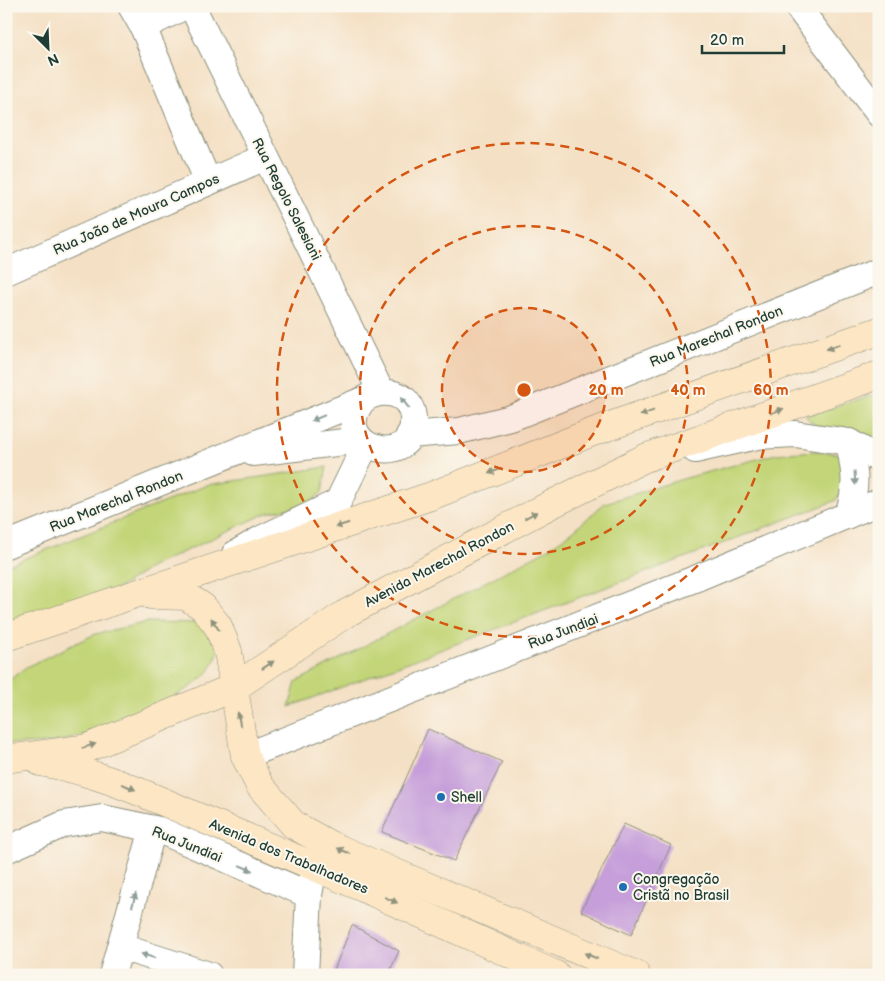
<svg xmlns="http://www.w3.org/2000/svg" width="885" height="981" font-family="'Balsamiq Sans',sans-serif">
  <rect width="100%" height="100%" fill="#fbf7ec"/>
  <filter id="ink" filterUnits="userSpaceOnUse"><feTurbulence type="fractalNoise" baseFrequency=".02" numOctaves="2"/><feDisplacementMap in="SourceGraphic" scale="10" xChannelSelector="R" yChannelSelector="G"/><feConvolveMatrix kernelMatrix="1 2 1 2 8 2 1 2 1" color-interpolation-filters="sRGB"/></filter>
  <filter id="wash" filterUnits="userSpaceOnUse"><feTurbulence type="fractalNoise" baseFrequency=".0096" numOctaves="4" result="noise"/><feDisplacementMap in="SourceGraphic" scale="20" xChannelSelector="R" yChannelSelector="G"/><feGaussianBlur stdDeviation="1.12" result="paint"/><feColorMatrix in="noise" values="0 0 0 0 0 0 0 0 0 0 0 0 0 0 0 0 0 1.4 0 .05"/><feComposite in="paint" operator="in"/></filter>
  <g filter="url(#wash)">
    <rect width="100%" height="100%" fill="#f4e0c4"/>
    <g fill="#c3d578" stroke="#718956">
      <polygon points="879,393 879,447 816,426 805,416"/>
      <polygon points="814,451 842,454 844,489 835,501 289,707 296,682 546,550 573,531 605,503 686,478 776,454"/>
      <polygon points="327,467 322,492 309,504 267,513 151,567 116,590 6,631 6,566 207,485"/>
      <path d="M148 622 200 623 219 650C216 657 213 665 209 671 189 697 104 730 71 739 50 744 28 745 6 743V683L26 667 95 634Z"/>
    </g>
    <g id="blocks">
      <g fill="#c69fda">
        <polygon points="428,729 502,762 454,861 382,832"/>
        <polygon points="624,824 671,845 631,935 581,911"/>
        <polygon points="352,925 399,951 388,975 332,975"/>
      </g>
    </g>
  </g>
  <g filter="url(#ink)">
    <use href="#blocks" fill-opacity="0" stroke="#8a8e7c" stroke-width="1"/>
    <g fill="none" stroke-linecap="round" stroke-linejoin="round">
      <defs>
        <g id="minor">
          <polyline points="131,6 143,27 185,6"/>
          <polyline points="192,6 381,392"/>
          <polyline points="797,6 879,114"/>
          <polyline points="143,27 208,182"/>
          <polyline points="6,272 265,157"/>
          <polyline points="409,435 459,431 511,418 879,271"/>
          <polyline points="695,450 757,436 795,434 849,442 879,459"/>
          <polyline points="253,453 361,440"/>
          <path d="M848 515C858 483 855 474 849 442"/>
          <path d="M6 545 363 400C381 387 411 391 413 418 416 474 325 447 363 400"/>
          <polyline points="235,554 261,539 338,502 366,444"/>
          <polyline points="245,756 697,578 879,502"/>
          <polyline points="6,850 64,824 102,818 159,830 309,895"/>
          <polyline points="121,947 209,975"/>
          <polyline points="112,975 153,829"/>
          <polyline points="305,975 309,895 312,878"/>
        </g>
        <g id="secondary">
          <polyline points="150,595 186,596 203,607 218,626 228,651 245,756 260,786 294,825 330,845 636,975"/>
          <polyline points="6,637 431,496 593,432 879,331"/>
          <polyline points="6,759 87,748 235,687 345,614 546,507 645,458 879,375"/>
          <path d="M40 762C105 773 157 800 217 825 331 872 444 924 556 975"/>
        </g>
      </defs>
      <use href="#minor" stroke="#8a8e7c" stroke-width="28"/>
      <use href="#secondary" stroke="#8a8e7c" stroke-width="29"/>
      <use href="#minor" stroke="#fff" stroke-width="26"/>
      <use href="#secondary" stroke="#fce6c4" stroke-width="28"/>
    </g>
    <defs><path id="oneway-solid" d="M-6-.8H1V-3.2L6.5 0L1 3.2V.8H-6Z" transform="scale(1.25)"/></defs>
    <g fill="#8e927c">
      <use href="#oneway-solid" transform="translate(833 347) rotate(160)"/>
      <use href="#oneway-solid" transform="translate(777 411) rotate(-20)"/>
      <use href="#oneway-solid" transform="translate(647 413) rotate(160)"/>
      <use href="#oneway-solid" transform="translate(495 471) rotate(159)"/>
      <use href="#oneway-solid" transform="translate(531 515) rotate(-28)"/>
      <use href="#oneway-solid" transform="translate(342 525) rotate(162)"/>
      <use href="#oneway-solid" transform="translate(215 624) rotate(-123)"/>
      <use href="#oneway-solid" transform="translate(268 665) rotate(-34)"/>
      <use href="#oneway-solid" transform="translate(239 719) rotate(-99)"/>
      <use href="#oneway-solid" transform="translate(89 746) rotate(-17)"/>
      <use href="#oneway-solid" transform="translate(129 787) rotate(24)"/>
      <use href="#oneway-solid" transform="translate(344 851) rotate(-157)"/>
      <use href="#oneway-solid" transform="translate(391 900) rotate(24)"/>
      <use href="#oneway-solid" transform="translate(591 956) rotate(-157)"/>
    </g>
    <g fill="#8f9e9a">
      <use href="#oneway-solid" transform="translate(405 403) rotate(-129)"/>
      <use href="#oneway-solid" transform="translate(318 418) rotate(158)"/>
      <use href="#oneway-solid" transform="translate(855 478) rotate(86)"/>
      <use href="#oneway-solid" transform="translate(246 868) rotate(23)"/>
      <use href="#oneway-solid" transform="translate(134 900) rotate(-75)"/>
      <use href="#oneway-solid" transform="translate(148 956) rotate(-163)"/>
    </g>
  </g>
  <circle cx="524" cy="390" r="82" fill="#d45610" fill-opacity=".12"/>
  <g fill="none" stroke="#d45610" stroke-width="2.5" stroke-dasharray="9 6">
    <circle cx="524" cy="390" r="82"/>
    <circle cx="524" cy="390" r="164"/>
    <circle cx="524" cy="390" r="247"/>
  </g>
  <g fill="#1f6fb2" stroke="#fbf7ec" stroke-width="2">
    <circle cx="441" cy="797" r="5"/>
    <circle cx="623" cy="887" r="5"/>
  </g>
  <g text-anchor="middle" stroke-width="4" stroke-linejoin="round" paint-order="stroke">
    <g font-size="14" fill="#1f3d34" stroke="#fbf7ec">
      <text transform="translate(287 199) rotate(63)" y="5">Rua Regolo Salesiani</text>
      <text transform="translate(136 214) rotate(-24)" y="5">Rua João de Moura Campos</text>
      <text transform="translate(716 336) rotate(-22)" y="5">Rua Marechal Rondon</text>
      <text transform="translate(116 501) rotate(-22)" y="5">Rua Marechal Rondon</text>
      <text transform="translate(439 564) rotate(-28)" y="5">Avenida Marechal Rondon</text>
      <text transform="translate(563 631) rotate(-21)" y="5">Rua Jundiai</text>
      <text transform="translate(187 844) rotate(22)" y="5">Rua Jundiai</text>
      <text transform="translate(289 856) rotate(23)" y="5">Avenida dos Trabalhadores</text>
    </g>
    <g font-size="14" fill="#1f3d34" stroke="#fbf7ec" text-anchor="start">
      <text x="451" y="802">Shell</text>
      <text x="633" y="884">Congregação<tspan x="633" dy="16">Cristã no Brasil</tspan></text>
    </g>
  </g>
  <circle cx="524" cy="390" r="8" fill="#d45610" stroke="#fbf7ec" stroke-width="2.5"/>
  <g font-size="15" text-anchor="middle" font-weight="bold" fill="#d45610" stroke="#fbf7ec" stroke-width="4" stroke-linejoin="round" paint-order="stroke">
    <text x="606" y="395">20 m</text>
    <text x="688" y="395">40 m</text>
    <text x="771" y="395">60 m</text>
  </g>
  <rect width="885" height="981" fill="none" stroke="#fbf7ec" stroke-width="25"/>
  <g transform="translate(48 48) rotate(156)" stroke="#fbf7ec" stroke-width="4" paint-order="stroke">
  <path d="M0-4L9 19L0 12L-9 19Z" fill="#1f3d34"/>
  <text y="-8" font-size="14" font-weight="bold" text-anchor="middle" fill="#1f3d34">N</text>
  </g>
  <path d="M702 45v8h82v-8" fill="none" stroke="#1f3d34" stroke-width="2.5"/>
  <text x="710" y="45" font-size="15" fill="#1f3d34" stroke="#fbf7ec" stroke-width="4" paint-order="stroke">20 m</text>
</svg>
